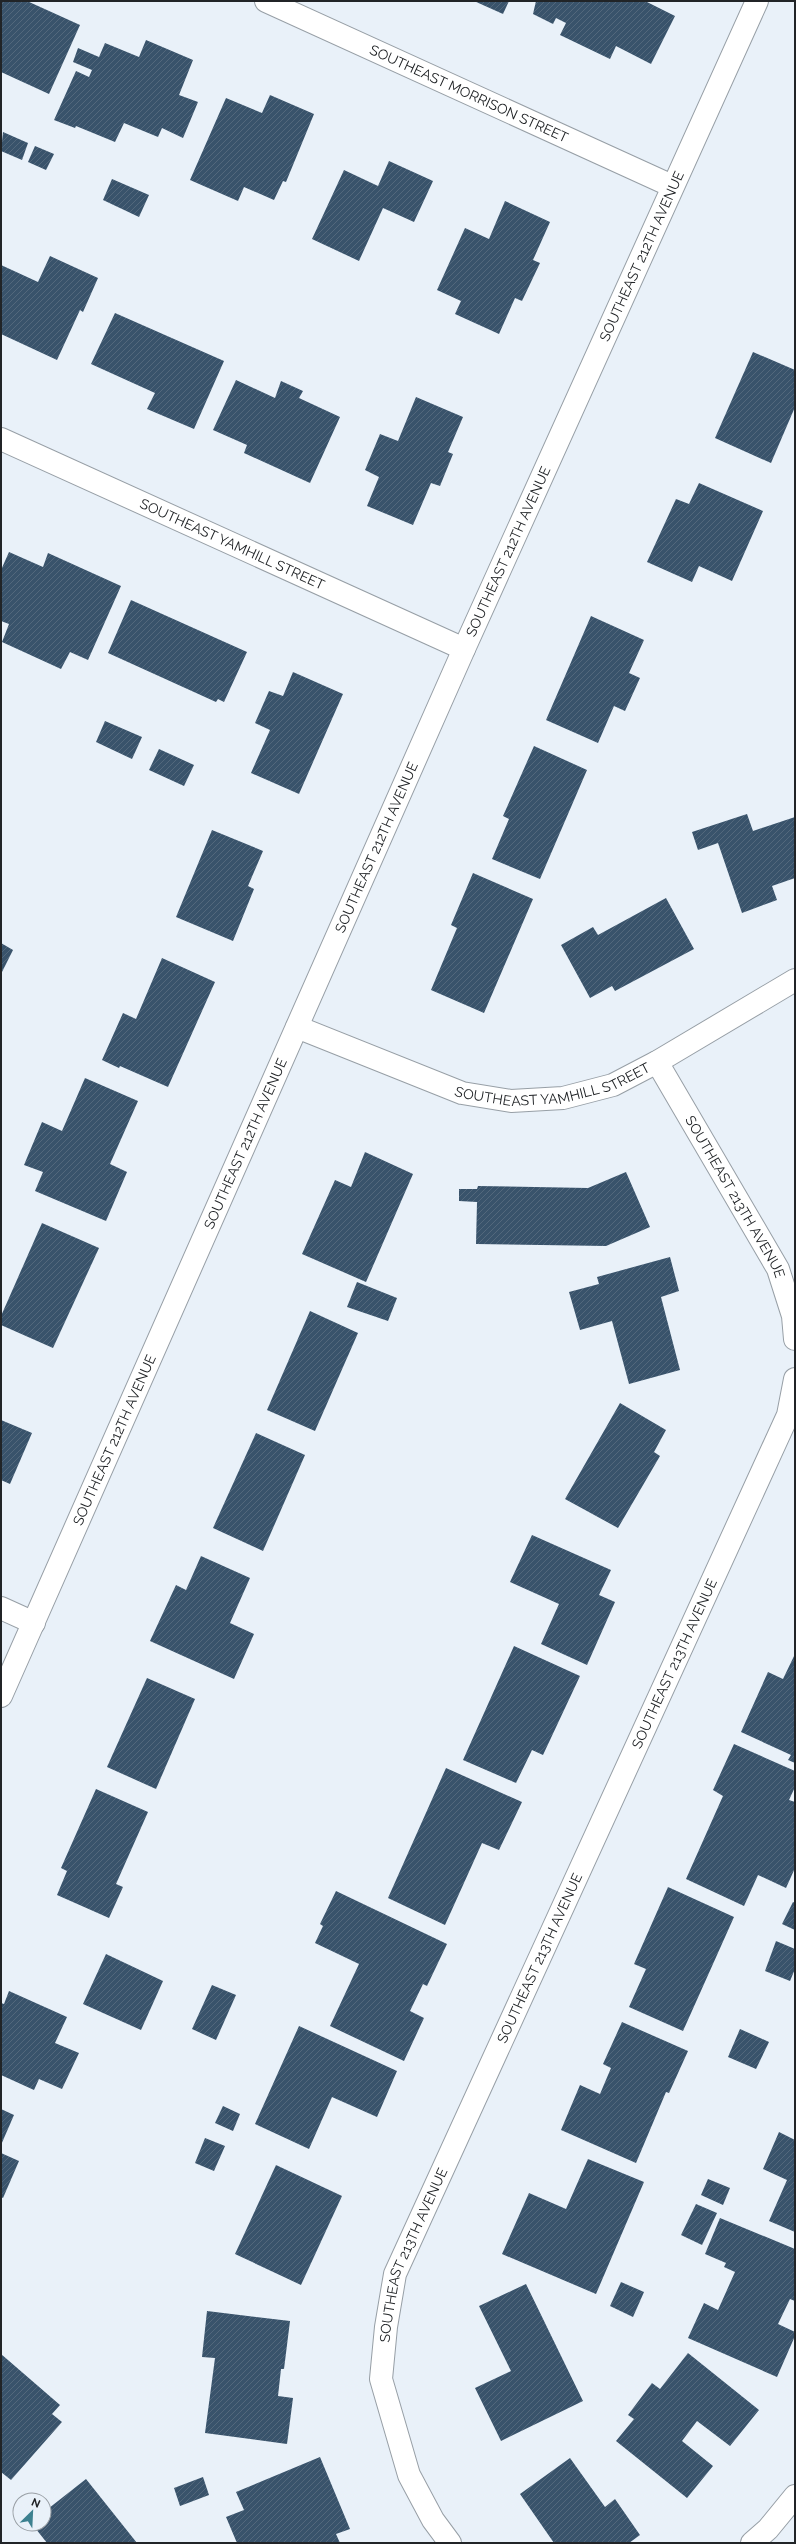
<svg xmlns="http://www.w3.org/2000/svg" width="796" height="2544" font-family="Raleway,sans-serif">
  <defs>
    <pattern id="building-hatch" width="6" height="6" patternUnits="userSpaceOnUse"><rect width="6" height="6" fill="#39536b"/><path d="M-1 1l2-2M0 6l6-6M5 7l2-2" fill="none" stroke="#53687c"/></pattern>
  </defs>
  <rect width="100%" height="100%" fill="#e9f1f9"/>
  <g fill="url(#building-hatch)">
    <polygon points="1,1 27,1 80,25 49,94 1,72"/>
    <polygon points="474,1 509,1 503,14"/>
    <polygon points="536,1 645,1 675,16 651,64 616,46 610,59 560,35 566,23 556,18 553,24 533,14"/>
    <polygon points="146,40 193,60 179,95 198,102 183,138 162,128 158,137 124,123 115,142 76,126 75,128 54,120 76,71 89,77 92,70 73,62 78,48 99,57 105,43 139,57"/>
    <polygon points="270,95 314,114 286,182 283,181 274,200 244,187 238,201 190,180 226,98 262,113"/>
    <polygon points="3,132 28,143 22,160 1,151"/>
    <polygon points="35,146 54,154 46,170 28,162"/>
    <polygon points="389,161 433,181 414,222 383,208 359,261 312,239 344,170 378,186"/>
    <polygon points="112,179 149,195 139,217 103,200"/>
    <polygon points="505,201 550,222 533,260 540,263 522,301 515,298 499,334 455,314 461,301 437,290 465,228 489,239"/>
    <polygon points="50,256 98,278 83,312 80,310 57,360 1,334 1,265 38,282"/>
    <polygon points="115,313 224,361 194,429 147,409 155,393 91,364"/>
    <polygon points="753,352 795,370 795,407 771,463 715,438"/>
    <polygon points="236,380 275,398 281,381 303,391 299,398 340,417 310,483 244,453 247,445 213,430"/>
    <polygon points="416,397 463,417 448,452 453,454 440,486 431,483 413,525 367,506 379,477 365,470 380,434 398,441"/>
    <polygon points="699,483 763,511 732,581 699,566 692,582 647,562 676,499 689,504"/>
    <polygon points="9,552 43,567 48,553 121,586 88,660 70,652 61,669 2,642 9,624 1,621 1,570"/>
    <polygon points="131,600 247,652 224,702 218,699 216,702 108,653"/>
    <polygon points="591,616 644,640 629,673 640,678 625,711 614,706 598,743 546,720"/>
    <polygon points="293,672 343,694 299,794 251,773 270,730 255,723 269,691 283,696"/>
    <polygon points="105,721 142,737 132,759 96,742"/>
    <polygon points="534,746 587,770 540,879 492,859 509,819 503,816"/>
    <polygon points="159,749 194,765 184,786 149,770"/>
    <polygon points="747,814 753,831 795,817 795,878 772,886 777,900 742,913 718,843 698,850 692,832"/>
    <polygon points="212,830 263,851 248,886 254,889 233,941 176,917"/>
    <polygon points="473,873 533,899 484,1013 431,990 457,928 451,925"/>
    <polygon points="666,898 694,949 615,991 612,986 590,998 561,945 593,927 598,935"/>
    <polygon points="1,943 13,950 1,974"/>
    <polygon points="162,958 215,982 168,1087 120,1066 119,1068 102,1060 123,1013 136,1019"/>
    <polygon points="85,1078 138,1101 110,1164 127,1172 106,1221 35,1191 43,1172 24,1165 42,1122 62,1131"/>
    <polygon points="365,1152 413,1174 366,1282 302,1254 335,1180 351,1187"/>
    <polygon points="626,1172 650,1227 606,1246 476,1244 477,1202 459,1201 459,1189 477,1189 478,1186 588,1188"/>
    <polygon points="42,1223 99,1248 53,1348 1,1325 1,1316"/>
    <polygon points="670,1257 679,1291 661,1297 680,1370 629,1384 612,1321 580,1330 569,1292 599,1284 597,1277"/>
    <polygon points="357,1282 397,1298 388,1321 347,1307"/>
    <polygon points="310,1311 358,1333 315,1431 267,1410"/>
    <polygon points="620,1403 666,1430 654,1452 660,1456 618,1528 565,1499"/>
    <polygon points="1,1420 32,1433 10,1484 1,1480"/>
    <polygon points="256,1433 305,1455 263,1551 213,1528"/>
    <polygon points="532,1535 611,1570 599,1595 615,1602 587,1665 541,1644 559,1604 510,1582"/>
    <polygon points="201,1556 250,1578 230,1623 254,1634 234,1679 150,1641 176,1585 186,1590"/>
    <polygon points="514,1646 580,1676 543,1755 532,1750 516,1783 463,1760"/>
    <polygon points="795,1654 795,1763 788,1760 791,1755 741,1732 768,1672 783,1679"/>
    <polygon points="147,1678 195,1699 156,1789 107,1767"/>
    <polygon points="734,1744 795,1771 795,1787 789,1800 795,1802 795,1868 786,1888 758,1875 744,1906 686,1879 723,1796 713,1790"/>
    <polygon points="446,1768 522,1802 499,1850 482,1843 445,1925 388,1898"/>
    <polygon points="96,1789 148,1812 116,1884 123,1887 109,1918 57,1895 67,1871 61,1868"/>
    <polygon points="668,1887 734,1917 683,2031 629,2007 646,1969 634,1964"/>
    <polygon points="336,1891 447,1944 427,1986 423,1984 410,2011 424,2018 404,2061 330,2026 359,1964 315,1943 323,1926 320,1924"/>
    <polygon points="793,1902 795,1903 795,1930 782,1924"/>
    <polygon points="776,1941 795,1949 795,1969 790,1981 765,1971"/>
    <polygon points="106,1954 163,1981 141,2030 83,2004"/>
    <polygon points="212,1985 236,1995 216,2040 192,2029"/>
    <polygon points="9,1991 67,2017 55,2043 79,2053 62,2089 39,2079 34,2090 1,2075 1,2003 4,2004"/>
    <polygon points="622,2022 688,2051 669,2093 666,2092 636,2163 561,2130 580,2085 600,2094 611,2068 603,2064"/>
    <polygon points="299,2026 397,2071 377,2117 332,2097 309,2149 255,2124"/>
    <polygon points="740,2029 769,2042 756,2069 728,2057"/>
    <polygon points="223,2106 240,2114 233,2131 215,2123"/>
    <polygon points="1,2109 14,2115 1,2145"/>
    <polygon points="779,2132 795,2140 795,2232 769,2221 787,2180 763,2169"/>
    <polygon points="205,2138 225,2146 214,2171 195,2163"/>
    <polygon points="1,2153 19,2161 3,2198 1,2197"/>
    <polygon points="588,2159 644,2182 596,2294 502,2254 529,2193 566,2209"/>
    <polygon points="276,2165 342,2196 301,2285 235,2254"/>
    <polygon points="708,2179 730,2188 723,2205 701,2195"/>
    <polygon points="696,2204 717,2213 702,2245 681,2235"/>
    <polygon points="720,2218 795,2249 795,2301 790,2299 778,2324 795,2332 795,2336 777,2377 688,2338 704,2303 718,2310 735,2272 724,2267 726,2263 705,2254"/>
    <polygon points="621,2282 644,2292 633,2317 610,2306"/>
    <polygon points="526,2284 583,2401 501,2441 475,2388 511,2371 479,2306"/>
    <polygon points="207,2311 290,2321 284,2369 281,2369 278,2396 293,2398 287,2444 205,2433 215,2358 202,2357"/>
    <polygon points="688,2353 759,2410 730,2446 697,2421 682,2441 713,2466 687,2498 616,2441 634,2419 628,2415 652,2383 660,2389"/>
    <polygon points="1,2354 60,2405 52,2414 62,2422 11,2480 1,2472"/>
    <polygon points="320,2457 350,2529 336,2534 340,2543 237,2543 226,2517 244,2510 236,2492"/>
    <polygon points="570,2458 605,2507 615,2499 640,2535 629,2543 554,2543 520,2494"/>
    <polygon points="203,2477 209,2495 180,2506 174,2488"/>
    <polygon points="86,2479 137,2543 47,2543 32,2524 44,2524 44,2512"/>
  </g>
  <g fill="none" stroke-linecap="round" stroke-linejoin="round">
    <defs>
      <g id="minor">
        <path id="s1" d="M266 1 672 186"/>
        <path id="s2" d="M1 439 464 649"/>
        <path id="s3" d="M297 1027 462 1093 511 1101 563 1098 613 1085 657 1062 795 980"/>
        <path id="s4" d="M657 1062 778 1269 793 1316 795 1339"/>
        <polyline points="1,1608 34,1623"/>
        <path id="s5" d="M450 2543 433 2520 409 2475 381 2379 386 2327 395 2274 788 1415 795 1379"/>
        <polyline points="752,2543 768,2529 795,2496"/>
      </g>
      <g id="tertiary">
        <path id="s6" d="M1 1696 464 649 757 1"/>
      </g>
    </defs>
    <use href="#minor" stroke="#979fa6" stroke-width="24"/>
    <use href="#tertiary" stroke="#979fa6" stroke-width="24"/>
    <use href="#minor" stroke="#fff" stroke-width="22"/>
    <use href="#tertiary" stroke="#fff" stroke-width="22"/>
  </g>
  <g text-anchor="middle" stroke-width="4" stroke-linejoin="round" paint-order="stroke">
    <g font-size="14" fill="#212427" stroke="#e9f1f9">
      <text dy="5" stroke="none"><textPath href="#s1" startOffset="223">SOUTHEAST MORRISON STREET</textPath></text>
      <text dy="5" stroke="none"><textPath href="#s6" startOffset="1576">SOUTHEAST 212TH AVENUE</textPath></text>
      <text dy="5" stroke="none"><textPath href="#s2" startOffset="254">SOUTHEAST YAMHILL STREET</textPath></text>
      <text dy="5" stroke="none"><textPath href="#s6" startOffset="1252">SOUTHEAST 212TH AVENUE</textPath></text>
      <text dy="5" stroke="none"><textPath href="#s6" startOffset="928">SOUTHEAST 212TH AVENUE</textPath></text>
      <text dy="5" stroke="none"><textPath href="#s3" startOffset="271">SOUTHEAST YAMHILL STREET</textPath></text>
      <text dy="5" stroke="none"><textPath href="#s6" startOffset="604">SOUTHEAST 212TH AVENUE</textPath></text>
      <text dy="5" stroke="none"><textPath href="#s4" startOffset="156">SOUTHEAST 213TH AVENUE</textPath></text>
      <text dy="5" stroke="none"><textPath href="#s6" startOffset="280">SOUTHEAST 212TH AVENUE</textPath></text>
      <text dy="5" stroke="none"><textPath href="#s5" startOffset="957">SOUTHEAST 213TH AVENUE</textPath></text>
      <text dy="5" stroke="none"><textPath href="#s5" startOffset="633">SOUTHEAST 213TH AVENUE</textPath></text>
      <text dy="5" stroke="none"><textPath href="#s5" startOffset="309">SOUTHEAST 213TH AVENUE</textPath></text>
    </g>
  </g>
  <rect width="796" height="2544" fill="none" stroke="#212427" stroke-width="4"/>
  <g transform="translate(32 2512) rotate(24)"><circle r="19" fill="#e9f1f9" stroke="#999fa5"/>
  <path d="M0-3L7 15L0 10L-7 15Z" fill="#3d8190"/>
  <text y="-6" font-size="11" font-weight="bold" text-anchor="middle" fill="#212427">N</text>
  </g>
</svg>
